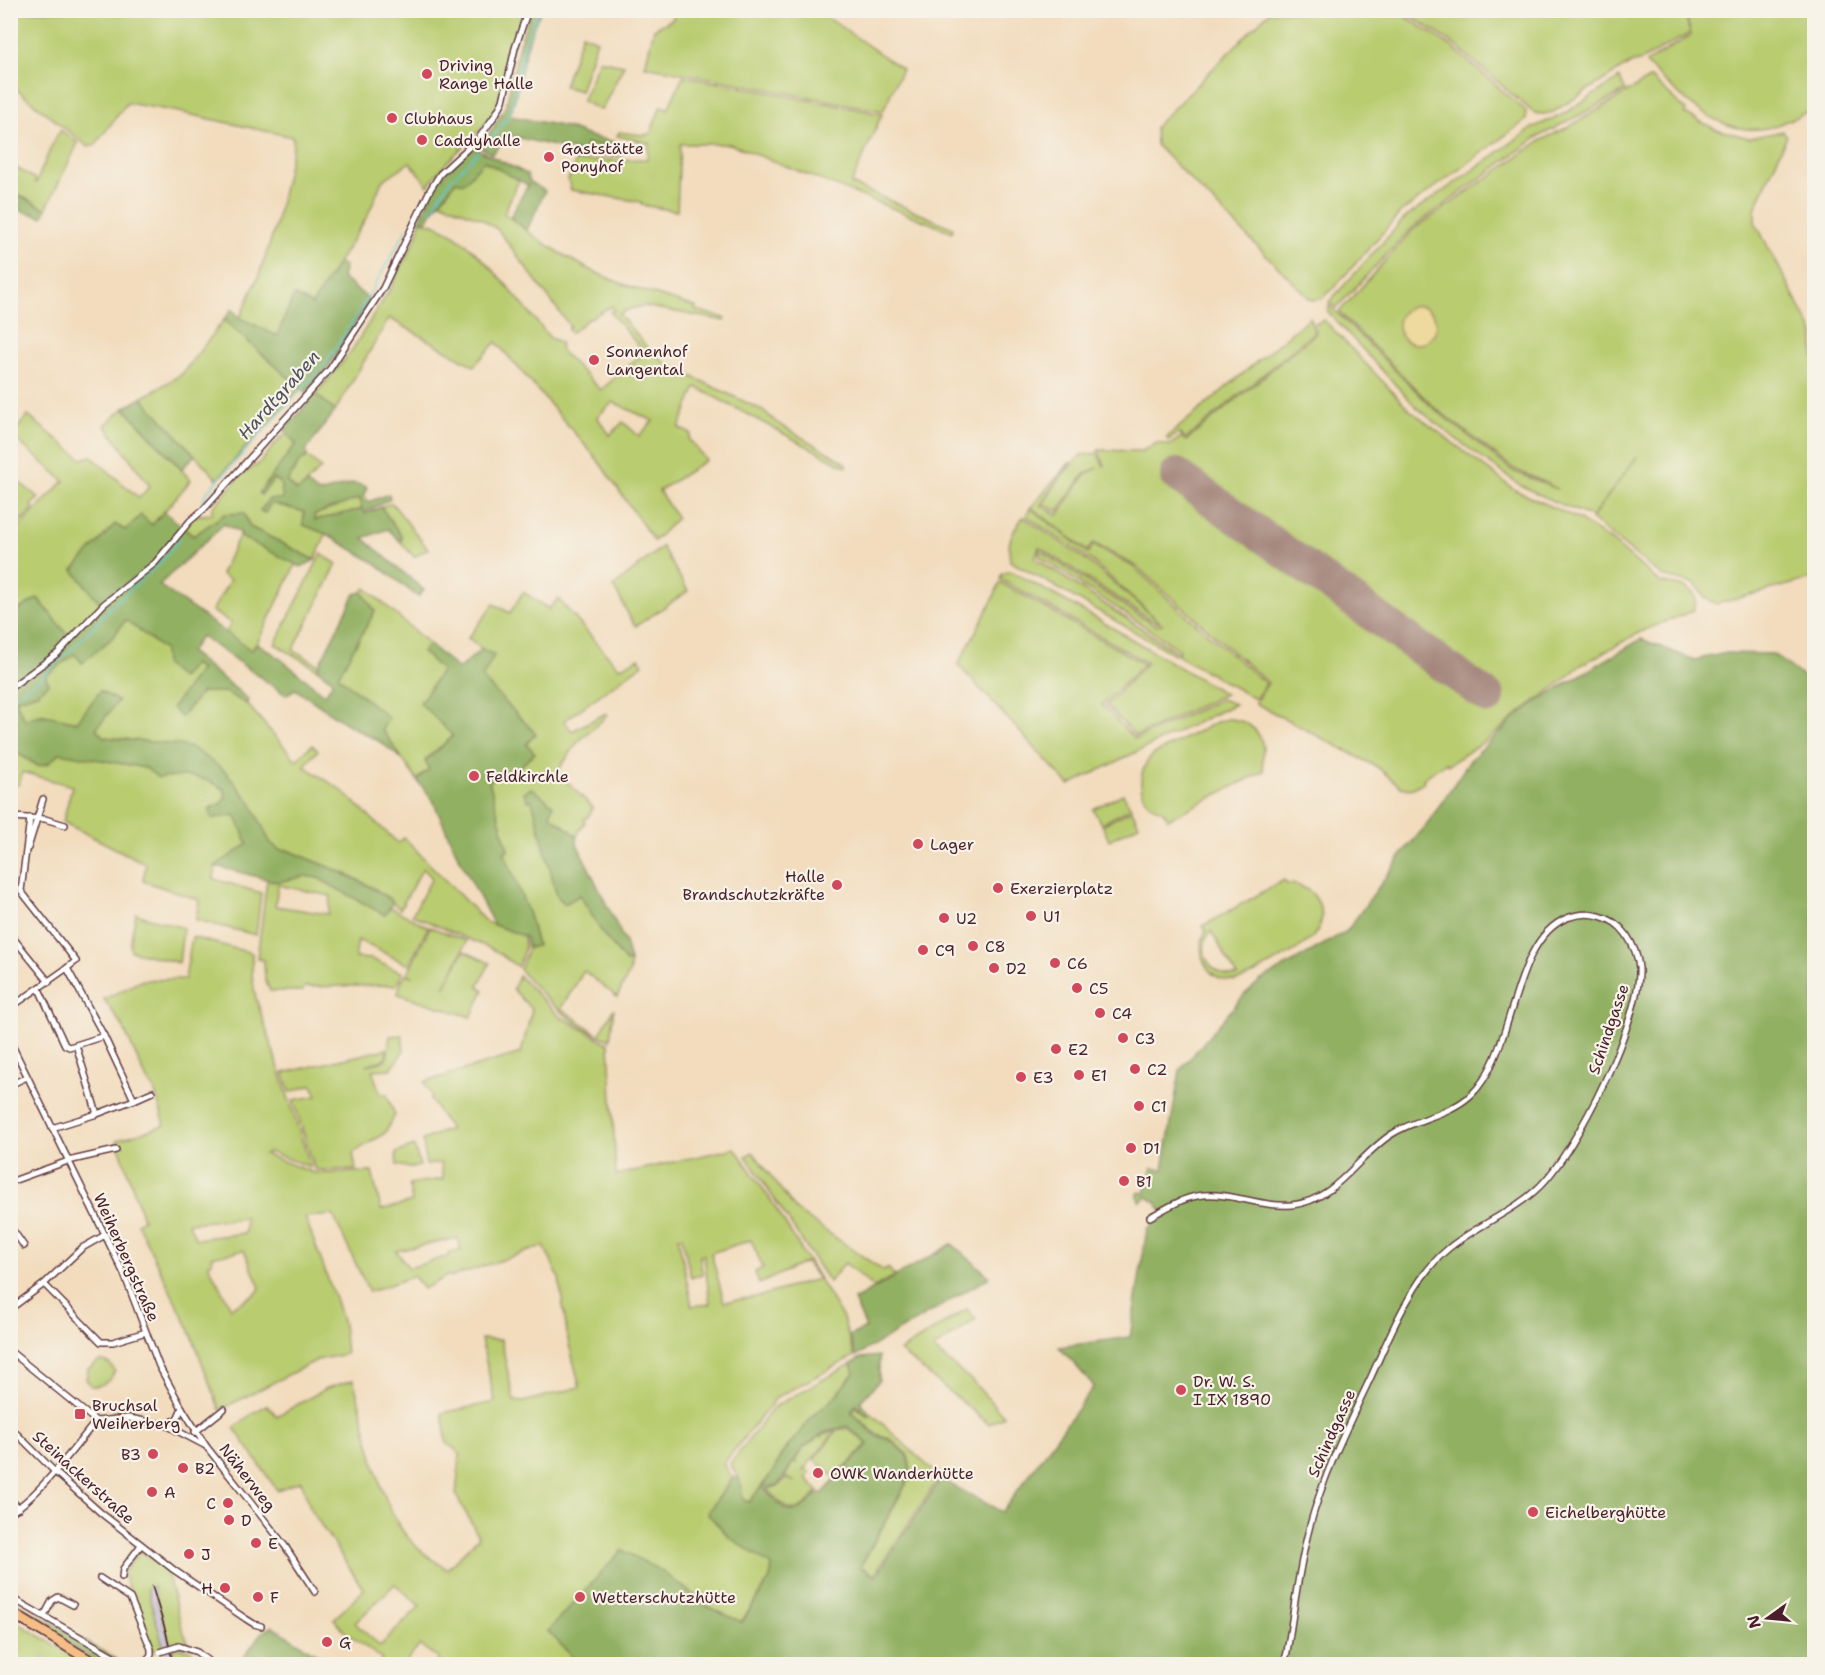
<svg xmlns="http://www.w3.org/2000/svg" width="1825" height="1675" font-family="'Shantell Sans',sans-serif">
  <rect width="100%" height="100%" fill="#f7f3e8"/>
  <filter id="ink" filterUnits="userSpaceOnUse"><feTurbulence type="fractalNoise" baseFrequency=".0167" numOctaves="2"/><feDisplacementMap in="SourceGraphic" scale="12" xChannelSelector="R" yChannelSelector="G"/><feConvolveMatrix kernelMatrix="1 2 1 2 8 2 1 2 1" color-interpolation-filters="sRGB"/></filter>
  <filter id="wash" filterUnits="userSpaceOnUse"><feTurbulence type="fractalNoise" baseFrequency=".008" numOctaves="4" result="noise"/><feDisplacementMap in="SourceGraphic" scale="24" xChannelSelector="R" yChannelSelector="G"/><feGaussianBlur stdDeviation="1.35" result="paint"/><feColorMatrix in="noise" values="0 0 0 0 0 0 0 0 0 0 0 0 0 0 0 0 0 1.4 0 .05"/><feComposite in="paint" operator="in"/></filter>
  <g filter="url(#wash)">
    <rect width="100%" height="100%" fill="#f2dcbd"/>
    <polygon fill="#c9bfd7" points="154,1585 168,1632 175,1664 167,1664 161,1634 146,1588"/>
    <g fill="#b9cc70" stroke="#82764e" stroke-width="1.5" fill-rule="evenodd">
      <path d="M10 11H525C521 22 516 34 512 46 506 68 506 93 493 113 475 141 446 157 428 186L410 162 382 181 368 215 312 305 294 295 277 336 240 318 259 275 275 228 293 146V137L174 111 127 103 95 145 87 146 11 85Z"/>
      <polygon points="818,11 902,69 883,111 645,66 654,29 673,19 674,11"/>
      <polygon points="1270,11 1397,11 1450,45 1526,111 1526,120 1400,213 1333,289 1321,299 1311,300 1156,145 1155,127"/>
      <polygon points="1403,11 1684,11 1690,33 1642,60 1631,63 1553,112 1543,114 1534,113 1451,42"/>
      <path d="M1685 11H1814V109C1799 115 1783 124 1767 128 1719 138 1677 94 1646 63L1691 35Z"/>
      <polygon points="582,34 597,40 580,91 564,86"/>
      <polygon points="599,60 624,65 602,109 598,109 582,101"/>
      <polygon points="683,76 882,114 851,184 953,228 952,232 730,144 680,144 677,211 642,205 641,202 571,190 568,180 576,161 647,159 649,143 617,136 619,132 643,135 650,134 661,106 668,109"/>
      <polygon points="1620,78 1625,91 1536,138 1411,229 1336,308 1329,302 1405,218 1534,127 1562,115"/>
      <polygon points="1651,78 1686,110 1684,113 1715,129 1749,138 1783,131 1787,136 1755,209 1755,222 1814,334 1814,578 1717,604 1706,599 1695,584 1662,576 1591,519 1637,457 1592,517 1555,502 1520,485 1460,442 1417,408 1328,312 1329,305 1432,407 1513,471 1557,489 1542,481 1514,469 1433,406 1339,312 1413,230 1540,141 1572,125"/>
      <polygon points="61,130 78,143 46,209 11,191 11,165 34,178 36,183 54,140"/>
      <polygon points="586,144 622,149 621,156 584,156"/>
      <path d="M484 161 519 180 504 213C536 240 581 268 620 283 645 292 670 299 696 307L695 310 725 318 724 321 644 306 630 309 619 314 652 353 670 366 764 411 777 423 843 461 847 465 846 467 696 387 679 428 691 434 689 439 706 460 659 491 677 518 654 541 597 459 496 342 474 366 389 318 335 411 316 394 350 353 392 286 419 231 420 221C465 224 521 304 550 338L560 342 561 351 601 390 644 352 610 312 614 310 612 306 588 319 571 333 568 329 570 326 498 230 480 218 440 202 456 181 464 182ZM613 402 653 421 639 436 623 422 610 435 597 417Z"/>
      <polygon points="1310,317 1314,332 1186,439 1179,433 1169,440 1166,438"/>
      <polygon points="224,320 300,388 217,479 142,398 182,374"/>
      <polygon points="1324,320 1411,411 1515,490 1578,519 1613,542 1659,582 1685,587 1694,594 1696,601 1693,611 1642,631 1581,665 1560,683 1523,710 1487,740 1448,765 1446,762 1423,779 1424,782 1411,789 1401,787 1377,767 1255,703 1268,683 1136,566 1093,543 1087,551 1031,507 1070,462 1071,463 1060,475 1041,505 1058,515 1085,475 1098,468 1084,474 1058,511 1043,504 1063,474 1081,455 1097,453 1104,466 1105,465 1098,450 1142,451 1157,443 1170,445 1181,437 1186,441 1316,333 1315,324"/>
      <polygon points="124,408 191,480 152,526 125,530 73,570 101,604 69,638 38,599 11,614 11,535 64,481 11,435 28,416 82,459 91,456 139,498 150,486 105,425"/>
      <polygon points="287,434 296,444 259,493 261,495 274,479 280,482 283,500 271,503 305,512 309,525 326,534 315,560 225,514 193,536 181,526 190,516 212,514 212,508 241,475 260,463 279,439"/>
      <polygon points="307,457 321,468 298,492 287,481 300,461"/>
      <polygon points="11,476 39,498 31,505 34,508 11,530"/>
      <polygon points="360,498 362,509 315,521 313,515"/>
      <polygon points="392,503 428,549 414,557 401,542 402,537 381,507"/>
      <polygon points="1030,508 1088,553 1093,545 1134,567 1185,614 1266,684 1255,699 1177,655 1180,650 1039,556 1039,550 1154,625 1162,624 1091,560 1026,516"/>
      <path d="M1023 517 1088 561 1159 622H1154L1039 547 1035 558 1177 652 1174 654 1010 561C1007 540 1011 534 1023 517Z"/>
      <polygon points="239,536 296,564 257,643 251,651 226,633 231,623 212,611 230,580 221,574"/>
      <path d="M662 547 688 591 636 626C626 615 623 600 613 587Z"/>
      <polygon points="321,554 337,564 293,650 319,665 317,669 275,644"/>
      <polygon points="1011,571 1094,617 1225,694 1136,736 1106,705 1147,663 1000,579 1002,574"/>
      <polygon points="1000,582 1144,664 1102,705 1135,739 1221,699 1235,704 1069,785 958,665 993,599"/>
      <polygon points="366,588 429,644 422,652 442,670 453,736 425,760 430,768 417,780 381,729 338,676 375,611 362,592"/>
      <path d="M523 592 549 609 558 599 619 668 639 658 643 664 564 721 572 731 606 713 608 715 578 742 557 772 593 808 588 817 584 819 585 822 578 834 577 836 550 815 553 805 532 788V799L557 896 580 895 603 934 626 962 630 961V971L617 997 584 971 561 1008 599 1035 614 1008 610 1040C573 1027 546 1000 520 970L528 948 537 945 529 915 504 852 508 851 489 781 516 770 534 754 526 744 535 734 482 678 494 655 482 649 468 638 494 604 510 613Z"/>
      <polygon points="126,619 164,650 181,678 193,664 201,670 173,708 181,716 202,692 226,692 247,704 296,760 312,745 318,750 304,766 340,789 398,843 404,838 486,922 524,936 525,947 518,967 494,950 412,915 432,878 423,868 400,909 377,890 349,875 287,850 279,850 269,842 251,803 225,771 180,745 104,737 96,729 117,701 101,691 78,722 53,718 43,714 25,720 15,700 37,693 44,676 75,653 82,663 111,639"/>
      <path d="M1229 719C1246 720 1260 729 1263 747 1264 756 1261 761 1264 771L1168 819C1162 806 1160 812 1151 805 1135 791 1140 766 1154 754L1219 721Z"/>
      <path d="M11 751H14L38 766 49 763 59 752 146 768 158 777C186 775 200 774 224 789L226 797 220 805 235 815 248 844 216 866 214 879 261 893 256 935 196 920 199 900 143 881 146 864 63 822 72 786 22 772 19 784 11 786Z"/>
      <polygon points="1123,794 1131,808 1101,824 1093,809"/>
      <polygon points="1132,810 1139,825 1109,840 1102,825"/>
      <path d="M306 876 318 878 385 915 390 907 428 927 409 965 358 940 355 958 371 959 403 973 396 985 304 987 303 991H270L265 979 264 960 257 959 267 880 278 882ZM278 885 331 896 328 914 275 906Z"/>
      <path d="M1284 880 1287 884C1300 884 1312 890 1318 902 1334 935 1293 951 1271 964 1261 969 1250 978 1238 980 1209 985 1193 954 1206 931L1203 926ZM1211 931 1237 976C1212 978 1194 951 1211 931Z"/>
      <polygon points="136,914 183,928 179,963 131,951 130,944"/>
      <polygon points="430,927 467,941 444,988 464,951 490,963 478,986 484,990 471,1017 398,994 401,981 406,974 413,976 407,974"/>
      <path d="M192 937 252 953V974L255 995 311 1167 269 1152 264 1154 314 1173 372 1172 381 1210 412 1202 409 1184 443 1179 441 1163 426 1165 423 1140 450 1129 430 1099 432 1096 424 1082 521 1053 532 1010 513 989 519 976 559 1016 609 1044 616 1175 735 1148 772 1202 843 1318 854 1356 777 1397 723 1464 733 1478 707 1513 729 1537 772 1566 770 1579 741 1622 710 1608 684 1587 622 1551 548 1631 579 1664H435L439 1659 420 1645 404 1664H379L382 1659 345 1632 334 1619 364 1590 311 1510 301 1481 277 1490 234 1428 253 1413 267 1405 277 1416 327 1388 353 1380C369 1429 375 1501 410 1540 421 1552 434 1561 447 1569L479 1537 456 1495 460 1454 447 1443 442 1413 495 1402 481 1339 501 1340 514 1401 523 1402 580 1387 568 1340 559 1278 544 1246 451 1277 449 1275 423 1289 414 1276 369 1292 333 1215 305 1217 335 1298 343 1324 346 1354 317 1360 220 1410 190 1331 137 1223 143 1219 117 1140 165 1125 154 1089 147 1080 123 1027 104 999 143 980 185 979ZM245 1218V1233L196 1239 188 1223ZM678 1237H682L691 1278 702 1274 700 1256 704 1255 710 1304 692 1306ZM458 1238 461 1251 448 1253 449 1256 409 1268 396 1251ZM751 1240 763 1268 755 1272 759 1284 806 1262 818 1279 761 1296 724 1302 711 1253ZM244 1250 260 1288 257 1293 231 1308 208 1264 212 1262 211 1257ZM395 1584 420 1606 380 1646 355 1623Z"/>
      <polygon points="402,1035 404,1050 391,1069 372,1070 380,1093 387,1095 395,1115 385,1133 353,1153 356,1170 315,1170 293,1100 317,1096 312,1085 290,1092 283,1073 387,1049 386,1057 380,1061 366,1065 381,1062 387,1058 390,1036"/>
      <polygon points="414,1146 420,1166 410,1168 397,1165 396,1153"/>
      <polygon points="753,1152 797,1211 884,1271 888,1268 895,1276 874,1287 845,1263 829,1282 746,1156"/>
      <polygon points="967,1309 976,1319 933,1349 972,1381 1004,1416 989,1424 900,1351"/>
      <path d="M100 1361H104L110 1364 115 1371C110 1381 102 1387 91 1386L86 1379 88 1369Z"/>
      <polygon points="851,1364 854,1373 832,1400 814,1415 780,1456 775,1469 749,1502 743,1500 739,1478 730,1464 774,1407"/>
      <polygon points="856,1407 868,1417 871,1413 931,1469 941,1475 874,1575 861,1566 912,1474 908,1455 891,1439 875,1433 852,1412"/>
      <polygon points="847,1428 867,1444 835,1478 814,1459 837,1430"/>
      <path d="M836 1430 802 1472 806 1469 810 1473 806 1478 818 1491C794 1518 791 1514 767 1489L779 1486 785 1478 795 1482 785 1477 794 1461 798 1464 795 1461 802 1449 821 1435 822 1437 824 1434Z"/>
      <polygon points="140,1550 166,1569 182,1628 190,1647 179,1645 171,1647 153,1586 147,1588 164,1649 153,1651 124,1576 124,1572"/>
      <polygon points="10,1618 87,1664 11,1664"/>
      <polygon points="179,1648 191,1651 195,1663 194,1664 175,1664 172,1650"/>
    </g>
    <g fill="#92b062" stroke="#6e6846" stroke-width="1.5" fill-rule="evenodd">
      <path d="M531 11H541C523 43 521 81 510 116L566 127 589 136 615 142 614 147 586 144 583 161H576L575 151 508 135 492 154 479 146 493 128 506 106 519 44Z"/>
      <path d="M475 148 527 174 530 182 545 191 527 230 510 217 528 185 484 161 464 183 456 181 431 213 427 221H420C434 183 440 176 469 150Z"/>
      <polygon points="11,191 46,209 43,217 11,208"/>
      <polygon points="338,263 345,266 342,278 370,300 328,367 306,393 224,320 232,309 240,318 277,336 294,295 312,305"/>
      <path d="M316 394 335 411 306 450 307 457 300 461 287 482 297 491 307 484 319 493 354 483 367 487 364 495 368 502 389 494 390 499 364 512 365 514 381 507 402 537 401 542 388 529 363 538 424 590 418 597 375 563 326 534 303 525 304 512 271 503 265 513 260 511 269 499H283L280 482 274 479 261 495 259 493 296 444 284 430ZM360 498 362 509 315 520 314 515Z"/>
      <polygon points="142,398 195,455 182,469 124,408"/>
      <path d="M164 511 193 536 225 514 244 513 250 527 315 560 301 567 239 536 241 533 224 524 159 585 251 650 257 643 277 656 325 695 333 681 317 669 355 594 362 592 375 611 338 676 389 718 382 729 403 760 382 743 345 723 295 689 286 695 201 636 190 652 248 699 247 704 225 692H202L181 717 172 708 201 669 193 664 181 678 165 665 164 650 126 620 111 639 82 663 75 654 45 676 49 683 37 693 15 700 25 720C41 710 60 719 77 722L100 691 118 701 96 729 104 737 180 745 194 749 225 771 251 803 270 842 279 850H287C324 865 360 878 393 901L385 915 318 878 306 876 278 882 215 866 248 844 235 815 212 819 209 809 220 805 226 797 224 789C200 774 186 775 158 778L146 768 60 753 49 763 38 766 14 751H11V701L14 700 10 696 11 614 38 598 69 637 101 604 73 570 115 524 125 530 141 515 152 525Z"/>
      <path d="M1641 639 1694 660 1727 653 1773 654 1814 685V1664H579L548 1631 622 1550 663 1572 710 1608 742 1622 770 1579 772 1566 729 1537 707 1513 733 1478H739L743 1500 749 1502 762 1486C786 1511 790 1523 818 1493H823L868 1444 847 1426 823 1433 802 1449 778 1485 767 1487 763 1485 775 1469 780 1457 814 1415 832 1400 854 1373 851 1364 861 1358 879 1356V1381L860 1402 870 1413 868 1416 856 1405 851 1412 875 1435 890 1440 907 1456 911 1474 860 1567 876 1576 941 1479 1002 1512 1094 1386 1059 1347 1130 1337 1147 1229 1165 1216 1157 1203 1147 1197 1140 1202 1137 1197 1139 1192 1146 1193V1182L1152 1168 1163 1170 1180 1070 1245 994 1261 980 1347 931 1406 849 1425 827 1471 759 1517 716 1542 698Z"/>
      <polygon points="429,644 458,669 482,649 494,655 482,678 536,734 526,744 535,753 516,770 489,781 508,851 504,852 529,915 537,946 528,948 526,937 494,925 456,852 433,801 417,780 429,769 425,761 453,736 420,703 442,670 422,652"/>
      <polygon points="532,788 553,805 550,815 577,836 577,844 625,942 630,961 626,962 603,934 580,895 565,904 557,896 532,800 528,801 524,792"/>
      <polygon points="952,1244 990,1277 856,1356 849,1336 866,1328 854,1300"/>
      <polygon points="10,1599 125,1664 99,1664 11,1609"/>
      <polygon points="272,1626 332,1664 239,1664 261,1633"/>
    </g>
    <circle fill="#eeda9e" stroke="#9c7c64" stroke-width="1.5" cx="1417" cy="325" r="19"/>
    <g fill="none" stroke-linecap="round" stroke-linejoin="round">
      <g stroke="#5bc8d0" stroke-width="1.5">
        <polyline points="501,126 510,114 525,46 539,10"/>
        <polyline points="485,145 499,130"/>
        <polyline points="430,212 451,179 479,151"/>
        <polyline points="199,509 207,492 327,362 365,302 407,229"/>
        <polyline points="16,695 40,679 87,634 110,608 159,564 180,539"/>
        <polyline points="41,1664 44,1656"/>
      </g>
      <polyline stroke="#9e7e74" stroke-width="34" points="1177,475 1488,697"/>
    </g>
  </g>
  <g filter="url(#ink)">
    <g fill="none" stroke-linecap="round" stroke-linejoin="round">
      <defs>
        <g id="street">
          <polyline points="10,688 58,653 104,604 155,563 190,521 204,509 330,369 383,288 430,190 440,174 479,138 496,114 503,101 515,48 528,10"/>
          <polyline points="10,817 45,819 65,825"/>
          <polyline points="30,818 21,891 76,961 67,968 104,1036 134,1100 97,1114"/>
          <polyline points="28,848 43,799"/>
          <polyline points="10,934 49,982"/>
          <polyline points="39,989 65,1045 69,1047 76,1045 97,1114 52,1128"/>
          <polyline points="10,1008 67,968"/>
          <polyline points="10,1041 124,1274 159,1366 182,1408 206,1446"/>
          <polyline points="76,1045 104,1036"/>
          <polyline points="10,1085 27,1077"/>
          <polyline points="134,1100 152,1092"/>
          <polyline points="10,1182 68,1161 116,1150"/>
          <path d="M1150 1217C1165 1209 1180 1199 1197 1196 1228 1190 1260 1208 1292 1205 1337 1200 1357 1156 1392 1134 1417 1118 1448 1116 1471 1095 1516 1053 1510 941 1567 918 1588 910 1612 915 1626 934 1632 943 1638 956 1639 968 1641 1019 1577 1150 1540 1186 1514 1212 1477 1225 1449 1248 1433 1261 1418 1282 1408 1300 1393 1325 1382 1353 1370 1379 1346 1429 1323 1476 1309 1529 1298 1570 1294 1611 1287 1652L1284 1664"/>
          <polyline points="10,1226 24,1246"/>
          <polyline points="44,1284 101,1342 113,1342 146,1332"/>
          <polyline points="10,1309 44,1284 82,1248 105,1235"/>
          <polyline points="10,1351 96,1421 129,1418 166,1425 177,1419 182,1408"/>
          <polyline points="166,1425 206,1446 285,1546 315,1592"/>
          <polyline points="10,1427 54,1471 101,1513 174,1570 246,1619 254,1624 261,1626"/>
          <polyline points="195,1432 224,1409"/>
          <polyline points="10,1499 19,1508"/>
          <path d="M10 1513C39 1496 74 1448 96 1421"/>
          <polyline points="122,1577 123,1569 141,1545"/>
          <polyline points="100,1578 130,1598 151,1649 151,1655 143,1664"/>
          <polyline points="10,1597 127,1664"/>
          <polyline points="44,1616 52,1601 58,1597 73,1605"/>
          <polyline points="179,1646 197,1652 208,1661"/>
        </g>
        <polyline id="primary" points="10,1612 96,1664"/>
      </defs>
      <use href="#street" stroke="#633b41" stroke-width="8"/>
      <use href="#primary" stroke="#633b41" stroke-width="12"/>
      <use href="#street" stroke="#fff" stroke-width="5"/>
      <use href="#primary" stroke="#f6be87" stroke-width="9"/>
      <polyline stroke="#4a1f2b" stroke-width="1.5" points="152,1586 166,1632 173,1664"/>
      <defs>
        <polyline id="street-bridge" points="160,1652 179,1646"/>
      </defs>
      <use href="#street-bridge" stroke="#633b41" stroke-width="8" stroke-linecap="butt"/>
      <use href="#street-bridge" stroke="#fff" stroke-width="5"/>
    </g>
  </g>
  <g fill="#d1495b" stroke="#f7f3e8" stroke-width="2">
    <circle cx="427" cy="74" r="6"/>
    <circle cx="392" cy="118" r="6"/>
    <circle cx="422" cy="140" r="6"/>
    <circle cx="549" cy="157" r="6"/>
    <circle cx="594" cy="360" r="6"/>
    <circle cx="474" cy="776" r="6"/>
    <circle cx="918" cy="844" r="6"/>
    <circle cx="837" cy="885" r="6"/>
    <circle cx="998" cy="888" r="6"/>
    <circle cx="1031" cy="916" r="6"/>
    <circle cx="944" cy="918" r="6"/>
    <circle cx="973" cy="946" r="6"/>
    <circle cx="923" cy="950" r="6"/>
    <circle cx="1055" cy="963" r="6"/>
    <circle cx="994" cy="968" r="6"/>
    <circle cx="1077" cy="988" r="6"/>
    <circle cx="1100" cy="1013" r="6"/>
    <circle cx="1123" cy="1038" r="6"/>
    <circle cx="1056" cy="1049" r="6"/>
    <circle cx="1135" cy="1069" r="6"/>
    <circle cx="1079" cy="1075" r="6"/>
    <circle cx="1021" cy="1077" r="6"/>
    <circle cx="1139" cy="1106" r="6"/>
    <circle cx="1131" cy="1148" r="6"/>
    <circle cx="1124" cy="1181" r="6"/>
    <circle cx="1181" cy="1390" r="6"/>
    <rect x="74" y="1408" width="12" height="12" rx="3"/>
    <circle cx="153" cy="1454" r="6"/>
    <circle cx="183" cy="1468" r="6"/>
    <circle cx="818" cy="1473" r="6"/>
    <circle cx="152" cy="1492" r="6"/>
    <circle cx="228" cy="1503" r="6"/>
    <circle cx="1533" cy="1512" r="6"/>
    <circle cx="229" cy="1520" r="6"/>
    <circle cx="256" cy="1543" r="6"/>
    <circle cx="189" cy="1554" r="6"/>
    <circle cx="225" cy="1588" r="6"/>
    <circle cx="258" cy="1597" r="6"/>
    <circle cx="580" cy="1597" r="6"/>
    <circle cx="327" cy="1642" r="6"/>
  </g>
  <g text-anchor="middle" stroke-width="4.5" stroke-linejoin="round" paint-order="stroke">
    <g font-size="16" fill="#4a1f2b" stroke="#f7f3e8" text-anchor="start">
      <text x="439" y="71">Driving<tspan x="439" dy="18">Range Halle</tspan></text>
      <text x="404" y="124">Clubhaus</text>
      <text x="434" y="146">Caddyhalle</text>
      <text x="561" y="154">Gaststätte<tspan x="561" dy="18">Ponyhof</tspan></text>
      <text x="606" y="357">Sonnenhof<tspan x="606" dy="18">Langental</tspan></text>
      <text x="486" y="782">Feldkirchle</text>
      <text x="930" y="850">Lager</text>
      <text x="825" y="882" text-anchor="end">Halle<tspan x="825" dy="18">Brandschutzkräfte</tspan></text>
      <text x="1010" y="894">Exerzierplatz</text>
      <text x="1043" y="922">U1</text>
      <text x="956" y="924">U2</text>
      <text x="985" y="952">C8</text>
      <text x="935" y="956">C9</text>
      <text x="1067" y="969">C6</text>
      <text x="1006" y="974">D2</text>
      <text x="1089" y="994">C5</text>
      <text x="1112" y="1019">C4</text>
      <text x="1135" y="1044">C3</text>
      <text x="1068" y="1055">E2</text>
      <text x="1147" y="1075">C2</text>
      <text x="1091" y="1081">E1</text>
      <text x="1033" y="1083">E3</text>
      <text x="1151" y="1112">C1</text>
      <text x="1143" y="1154">D1</text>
      <text x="1136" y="1187">B1</text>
      <text x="1193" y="1387">Dr. W. S.<tspan x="1193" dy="18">I IX 1890</tspan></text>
      <text x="92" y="1411">Bruchsal<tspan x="92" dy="18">Weiherberg</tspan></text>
      <text x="141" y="1460" text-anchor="end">B3</text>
      <text x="195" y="1474">B2</text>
      <text x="830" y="1479">OWK Wanderhütte</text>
      <text x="164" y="1498">A</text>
      <text x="216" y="1509" text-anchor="end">C</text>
      <text x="1545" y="1518">Eichelberghütte</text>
      <text x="241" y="1526">D</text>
      <text x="268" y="1549">E</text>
      <text x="201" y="1560">J</text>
      <text x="213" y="1594" text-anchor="end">H</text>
      <text x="270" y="1603">F</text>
      <text x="592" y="1603">Wetterschutzhütte</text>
      <text x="339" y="1648">G</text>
    </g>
    <g font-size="16" fill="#4a1f2b" stroke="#f7f3e8">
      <text transform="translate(1608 1029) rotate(-71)" y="6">Schindgasse</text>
      <text transform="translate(127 1257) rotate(66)" y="6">Weiherbergstraße</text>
      <text transform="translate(1331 1433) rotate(-66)" y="6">Schindgasse</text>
      <text transform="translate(84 1477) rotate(42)" y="6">Steinackerstraße</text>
      <text transform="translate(248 1477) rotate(52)" y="6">Näherweg</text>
    </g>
    <g font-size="18" font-style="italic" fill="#4f525d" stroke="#f7f3e8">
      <text transform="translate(279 395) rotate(-48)" y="6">Hardtgraben</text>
    </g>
  </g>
  <rect width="1825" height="1675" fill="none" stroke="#f7f3e8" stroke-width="36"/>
  <g transform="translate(1768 1618) rotate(255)" stroke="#f7f3e8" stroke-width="4.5" paint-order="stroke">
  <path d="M0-4.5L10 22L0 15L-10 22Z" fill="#4a1f2b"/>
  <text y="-9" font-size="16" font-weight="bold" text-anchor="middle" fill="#4a1f2b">N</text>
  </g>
</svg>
